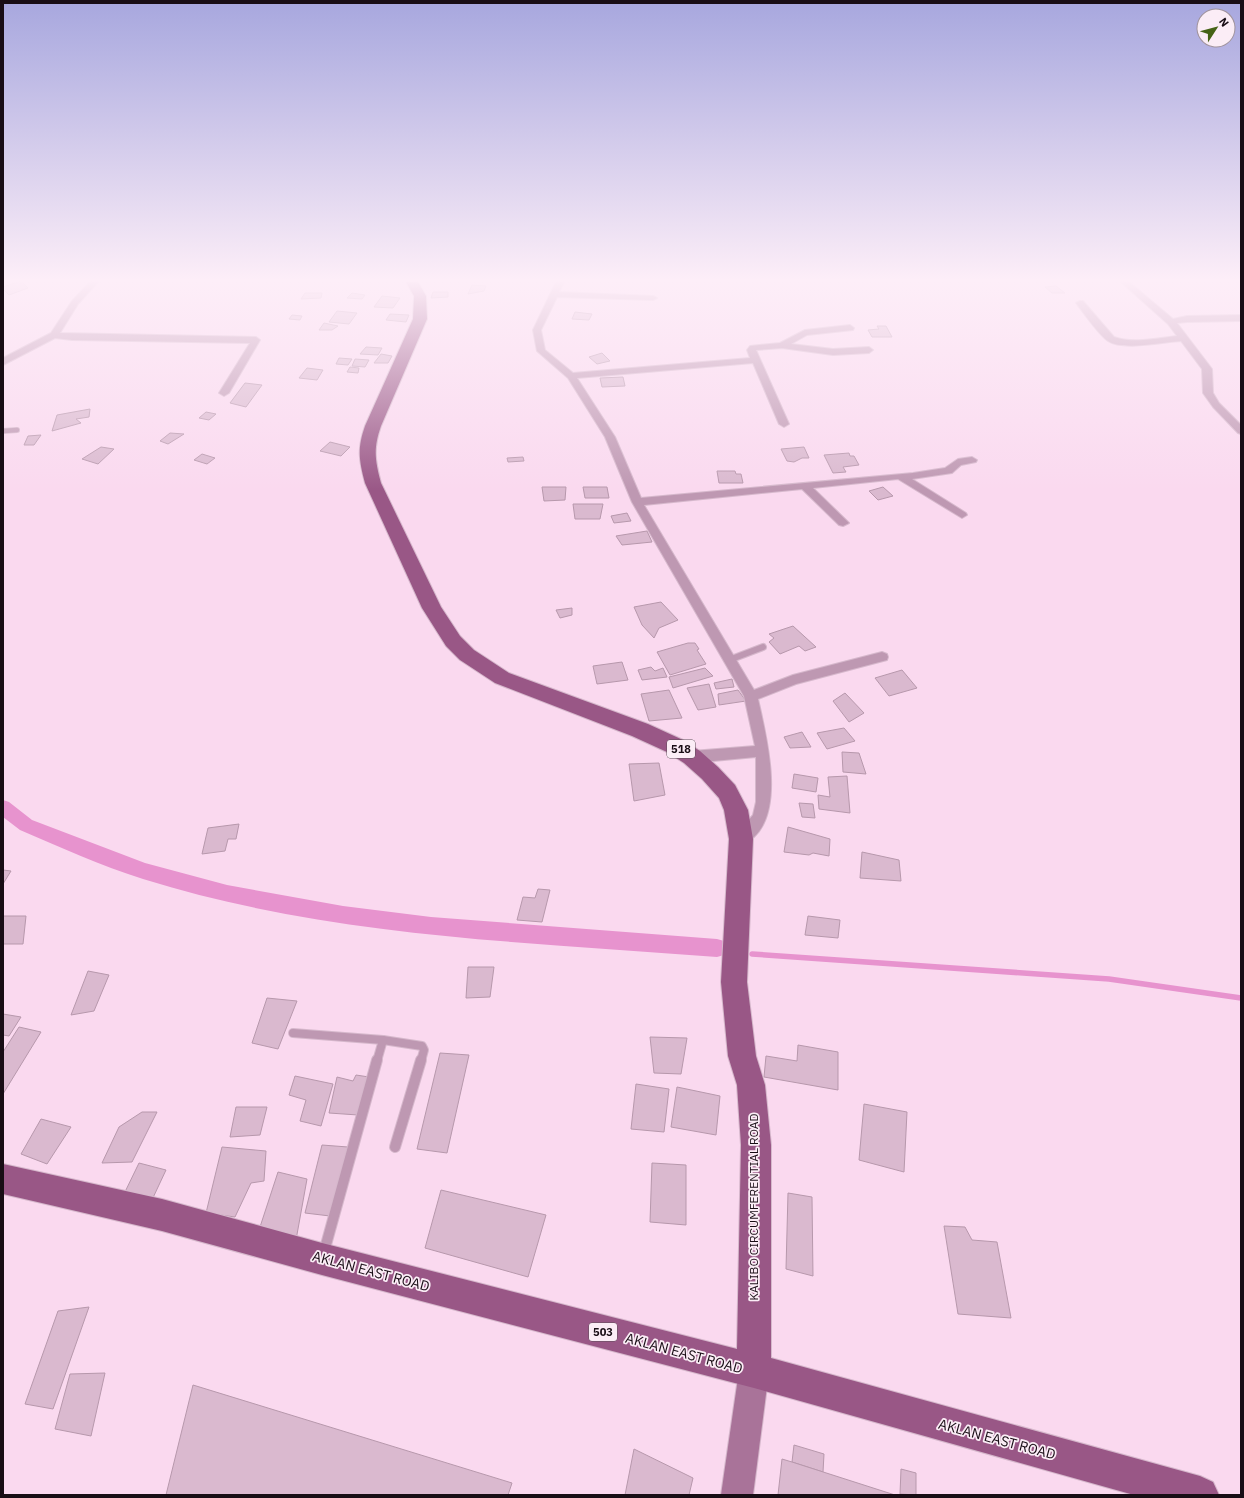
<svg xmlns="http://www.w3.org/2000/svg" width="1244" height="1498" font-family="'IBM Plex Sans',sans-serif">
  <rect width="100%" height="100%" fill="#fad9ef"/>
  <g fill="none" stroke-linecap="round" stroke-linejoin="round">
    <polyline stroke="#e793ce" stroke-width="5.5" points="752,954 1109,979 1241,998"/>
    <path fill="#e793ce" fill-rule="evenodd" d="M3 800 9 802 32 820 145 863 227 885 343 906 431 917 717 939 724 941 727 948 724 955 717 957C525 942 328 937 143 879 101 866 60 847 20 830L3 817Z"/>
  </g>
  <g fill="#dab9cf" stroke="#b798ac">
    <polygon points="18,282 22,282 28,288 9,295 3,289 3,287"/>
    <polygon points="472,285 486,286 484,291 468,294"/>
    <polygon points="1056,286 1065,293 1052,293 1045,287"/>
    <polygon points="433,292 448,292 448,297 431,298"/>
    <polygon points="305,293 322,293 321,298 301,299"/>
    <polygon points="352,293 365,295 362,299 347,298"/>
    <polygon points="382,296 400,298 393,308 374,307"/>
    <polygon points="337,311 357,313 349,324 329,322"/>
    <polygon points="575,312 592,314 589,320 572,319"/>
    <polygon points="390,314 409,315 406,322 386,320"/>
    <polygon points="292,315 302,316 300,320 289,319"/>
    <polygon points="324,323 338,326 332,330 319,330"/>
    <polygon points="877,326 886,326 892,337 872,337 868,330 879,329"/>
    <polygon points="366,347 382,348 378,355 360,354"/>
    <polygon points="602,353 610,361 597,364 589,357"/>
    <polygon points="381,354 392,356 388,363 374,363"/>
    <polygon points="339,358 352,359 348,365 336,364"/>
    <polygon points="355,359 369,360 365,367 352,366"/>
    <polygon points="350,367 359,368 358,373 347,372"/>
    <polygon points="307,368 323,370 317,380 299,378"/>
    <polygon points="623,377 625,386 602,387 600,378"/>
    <polygon points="245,383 262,385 246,407 230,403"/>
    <polygon points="90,409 89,417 76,419 81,423 52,431 57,415"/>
    <polygon points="206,412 216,414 209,420 199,418"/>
    <polygon points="170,433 184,434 168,444 160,441"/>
    <polygon points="41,435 34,445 24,445 28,436"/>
    <polygon points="330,442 350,447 341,456 320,451"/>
    <polygon points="101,447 114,449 98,464 82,459"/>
    <polygon points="804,447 809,458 802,458 794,462 787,461 781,449"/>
    <polygon points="849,453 850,456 854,456 859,465 843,467 846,472 833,473 824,455"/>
    <polygon points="202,454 215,458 207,464 194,460"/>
    <polygon points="523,457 524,461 508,462 507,458"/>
    <polygon points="717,471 735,471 736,474 741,474 743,483 719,483"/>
    <polygon points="542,487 566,487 565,500 544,501"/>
    <polygon points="583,487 607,487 609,498 585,498"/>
    <polygon points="883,487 893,496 878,500 869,491"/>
    <polygon points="573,504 603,504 600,519 575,519"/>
    <polygon points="627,513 631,521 614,523 611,516"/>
    <polygon points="647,531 652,542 622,545 616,536"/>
    <polygon points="661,602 678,620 659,628 654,638 642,625 634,607"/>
    <polygon points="572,608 572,615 560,618 556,610"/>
    <polygon points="793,626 816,647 805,651 799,646 780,654 769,642 774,638 769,634"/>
    <polygon points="688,643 695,643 699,649 697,650 706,664 670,675 657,652"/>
    <polygon points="622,662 628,680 597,684 593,666"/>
    <polygon points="651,667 655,671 663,668 667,677 642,680 638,670"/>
    <polygon points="705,668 713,676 673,688 669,677"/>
    <polygon points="902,670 917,688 889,696 875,678"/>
    <polygon points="732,679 734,687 716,689 714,683"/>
    <polygon points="709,684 716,707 698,710 687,688"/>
    <polygon points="669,690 682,718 649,721 641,694"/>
    <polygon points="738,690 746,701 719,705 718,694"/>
    <polygon points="845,693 864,713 849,722 833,701"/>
    <polygon points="844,728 855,741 827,749 817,733"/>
    <polygon points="802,732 811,747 790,748 784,737"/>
    <polygon points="842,752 859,753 866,774 843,772"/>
    <polygon points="659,763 665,795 634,801 629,764"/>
    <polygon points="794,774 818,778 816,792 792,788"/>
    <polygon points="847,776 850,813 819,809 818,795 830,797 828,777"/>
    <polygon points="799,803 813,804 815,818 802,817"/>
    <polygon points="239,824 236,839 228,839 225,851 202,854 208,828"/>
    <polygon points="788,827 830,839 829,856 813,853 809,855 784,852"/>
    <polygon points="862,852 899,860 901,881 860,878"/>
    <polygon points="3,870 11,871 3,884"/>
    <polygon points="538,889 550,890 542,922 517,920 523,897 535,898"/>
    <polygon points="3,916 26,916 23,944 3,944"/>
    <polygon points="808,916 840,920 838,938 805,935"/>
    <polygon points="468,967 494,967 490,997 466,998"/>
    <polygon points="88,971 109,975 94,1011 71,1015"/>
    <polygon points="267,998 297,1001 278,1049 252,1043"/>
    <polygon points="3,1014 21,1017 9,1036 3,1035"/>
    <polygon points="19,1027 41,1032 3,1094 3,1052"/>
    <polygon points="650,1037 687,1038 681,1074 654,1073"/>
    <polygon points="798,1045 838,1052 838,1090 764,1077 766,1056 797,1061"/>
    <polygon points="440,1053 469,1055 447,1153 417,1149"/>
    <polygon points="356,1075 369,1077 358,1115 329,1113 337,1077 353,1081"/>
    <polygon points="295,1076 333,1084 321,1126 300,1121 306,1100 289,1095"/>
    <polygon points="636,1084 669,1089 664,1132 631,1129"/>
    <polygon points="677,1087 720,1096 716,1135 671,1127"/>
    <polygon points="864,1104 907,1112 904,1172 859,1160"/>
    <polygon points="236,1107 267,1107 260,1135 230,1137"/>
    <polygon points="142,1112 157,1112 132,1162 102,1163 119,1127"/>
    <polygon points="41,1119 71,1127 47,1164 21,1154"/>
    <polygon points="322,1145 348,1147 330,1216 305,1213"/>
    <polygon points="222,1147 266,1151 264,1181 251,1183 235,1217 206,1213"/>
    <polygon points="139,1163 166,1170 151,1202 123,1196"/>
    <polygon points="652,1163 686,1165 686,1225 650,1222"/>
    <polygon points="278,1172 307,1179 296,1240 260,1227"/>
    <polygon points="441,1190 546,1215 528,1277 425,1248"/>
    <polygon points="788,1193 812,1197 813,1276 786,1269"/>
    <polygon points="944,1226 965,1227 972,1240 997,1242 1011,1318 958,1314"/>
    <polygon points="89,1307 53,1409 25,1404 58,1311"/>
    <polygon points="105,1373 91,1436 55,1429 70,1374"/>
    <polygon points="193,1385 512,1483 508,1495 166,1495"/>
    <polygon points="794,1445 824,1454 823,1472 792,1462"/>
    <polygon points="634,1449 693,1478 689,1495 625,1495"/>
    <polygon points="782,1459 792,1462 895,1495 778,1495"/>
    <polygon points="901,1469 916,1473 916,1495 900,1494"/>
  </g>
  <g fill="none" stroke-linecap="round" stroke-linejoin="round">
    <defs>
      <polyline id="service-far3" points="3,431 17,430"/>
      <polyline id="service-far2" points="729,660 763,647"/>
      <g id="service-far1">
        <polyline points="293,1033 383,1040 422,1046 424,1050 421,1061"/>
        <polyline points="377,1061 383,1040"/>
      </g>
      <g id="service">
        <polyline points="395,1147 421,1060"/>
        <polyline points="324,1252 377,1060"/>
      </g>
      <g id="minor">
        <polygon points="90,282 98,282 78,304 60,333 256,337 260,340 229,393 224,396 219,393 250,343 72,340 55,338 3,365 3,358 51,333 72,301"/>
        <path d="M556 282H564L559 292 653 296 657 298 653 300 557 297 541 330 545 350 573 373 750 358 747 350 750 346 780 343 805 330 850 325 854 328 853 330 807 335 791 344 833 349 869 347 873 350 869 353 833 355 782 348 756 350 789 424 784 427 779 424 753 363 577 378 615 437 641 498 913 473 945 468 958 459 972 457 977 460 976 462 961 465 952 473 912 479 966 513 967 515 962 518 898 479 813 488 847 521 849 523 843 526 839 525 802 489 644 505 754 690 793 675 882 652 887 654 888 657 887 660 796 684 758 699C766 735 785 808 754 837 748 842 744 846 736 844L733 839 753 815 756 802V757L692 763 687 761 685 757 687 753 692 751 755 746 744 696 632 502 605 437 568 378 537 351 533 330Z"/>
        <path d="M1121 282H1129L1173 319 1187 316 1241 315V321L1187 322 1177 323 1212 369 1213 393 1219 403 1241 425V434L1238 433 1213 407 1203 393 1202 369 1181 341C1163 342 1123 351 1108 341 1099 335 1083 312 1076 303L1080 301H1083L1114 337C1134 344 1157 338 1177 336L1168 324Z"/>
      </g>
      <polygon id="secondary" points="754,1356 765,1360 769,1371 753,1495 721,1495 739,1371 743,1360"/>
      <path id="primary" d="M406 282H418L426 296 427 319 381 426C373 449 375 460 381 483L441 607 460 636 474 650 509 673 648 724 683 740 700 751 718 767 735 785 748 810 753 839 747 982 756 1056 765 1085 771 1145V1358L1200 1476 1213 1482 1219 1495H1134L754 1388 322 1275 162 1231 3 1194V1164L162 1199 322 1243 737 1349 741 1145 737 1085 728 1056 721 982 729 839 724 810 719 798 702 779 684 763 667 752 632 736 495 683 460 660 446 646 422 608 365 483C359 460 357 449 365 426L413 319 414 296Z"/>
    </defs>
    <use href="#service-far3" stroke="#d6b8cc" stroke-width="6"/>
    <use href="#service-far2" stroke="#d6b8cc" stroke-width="8"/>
    <use href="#service-far1" stroke="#d6b8cc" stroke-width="10"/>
    <use href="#service" stroke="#d6b8cc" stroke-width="12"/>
    <use href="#minor" stroke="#d6b8cc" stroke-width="2"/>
    <use href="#secondary" stroke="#d6b8cc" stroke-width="2"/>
    <use href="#primary" stroke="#d6b8cc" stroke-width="2"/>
    <use href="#service-far3" stroke="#be98b2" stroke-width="4.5"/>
    <use href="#service-far2" stroke="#be98b2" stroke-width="6"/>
    <use href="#service-far1" stroke="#be98b2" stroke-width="8"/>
    <use href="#service" stroke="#be98b2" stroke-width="10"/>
    <use href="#minor" fill="#be98b2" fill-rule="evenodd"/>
    <use href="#secondary" fill="#a97399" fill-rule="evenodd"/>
    <use href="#primary" fill="#995786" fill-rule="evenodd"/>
  </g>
  <linearGradient id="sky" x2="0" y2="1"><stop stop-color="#a7a7de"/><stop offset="0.57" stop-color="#fdeef8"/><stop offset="1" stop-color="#fdeef8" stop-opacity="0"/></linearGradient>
  <rect width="1244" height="491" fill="url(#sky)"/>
  <g text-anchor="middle" stroke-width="3.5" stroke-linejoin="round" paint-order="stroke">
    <g fill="#fbedf6" stroke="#5c5058" stroke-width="1">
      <rect x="667" y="740" width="28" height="18" rx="3"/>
      <rect x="589" y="1323" width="28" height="18" rx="3"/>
    </g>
    <g font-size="11" font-weight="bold" fill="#180d15">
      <text x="681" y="753">518</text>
      <text x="603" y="1336">503</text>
    </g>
    <g font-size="12" fill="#180d15" stroke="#fbedf6">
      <text transform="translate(754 1207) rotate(-90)" y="4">KALIBO CIRCUMFERENTIAL ROAD</text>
    </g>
    <g font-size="14" fill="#180d15" stroke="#fbedf6">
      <text transform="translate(371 1271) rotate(15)" y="5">AKLAN EAST ROAD</text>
      <text transform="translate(684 1353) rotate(15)" y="5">AKLAN EAST ROAD</text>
      <text transform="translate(997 1439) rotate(15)" y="5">AKLAN EAST ROAD</text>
    </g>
  </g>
  <rect width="1244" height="1498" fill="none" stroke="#180d15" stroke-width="8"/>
  <g transform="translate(1216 28) rotate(54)"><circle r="19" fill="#fbedf6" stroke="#a0939c"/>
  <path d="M0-3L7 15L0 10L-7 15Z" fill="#456316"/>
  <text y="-6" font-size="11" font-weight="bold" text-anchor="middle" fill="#180d15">N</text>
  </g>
</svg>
